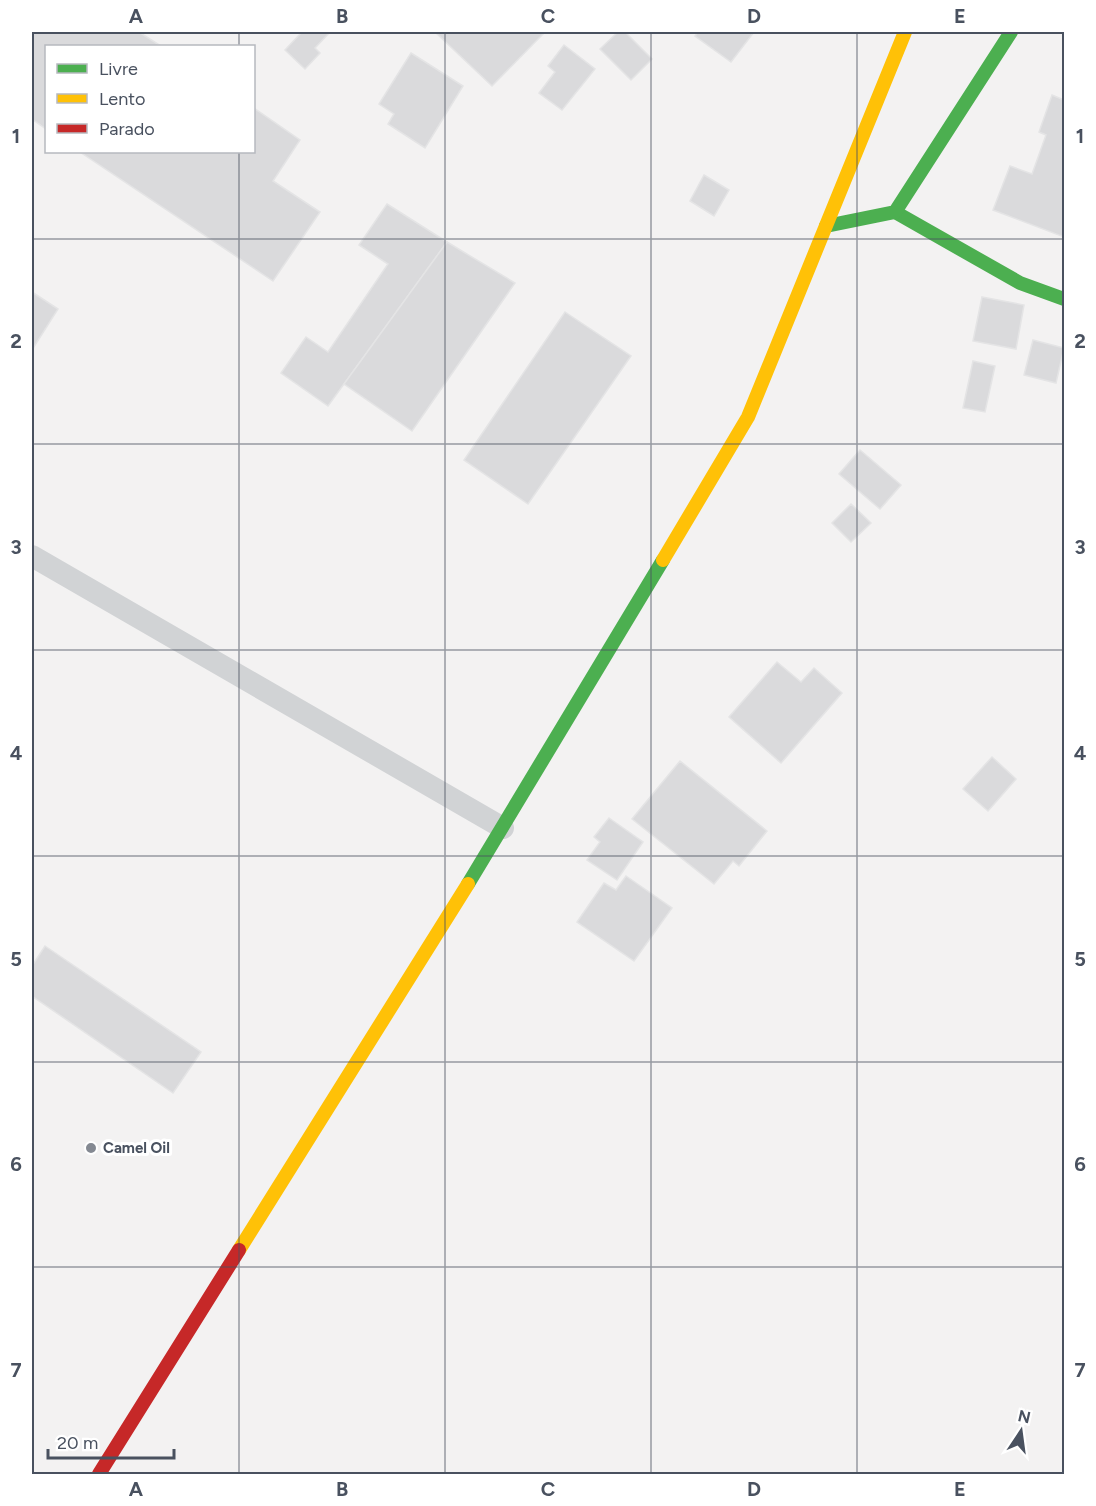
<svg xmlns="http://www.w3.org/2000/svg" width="1096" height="1506" font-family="Figtree,sans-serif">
  <rect width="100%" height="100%" fill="#f3f2f2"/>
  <g fill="#dadadc" stroke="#e4e4e5" stroke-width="1.5">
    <polygon points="32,32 139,32 161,46 46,46 46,129 32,119"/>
    <polygon points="302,32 330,32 315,48 320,53 305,69 285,50"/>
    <polygon points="435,32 545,32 492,86"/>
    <polygon points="618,32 625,32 652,59 631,80 600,49"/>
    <polygon points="698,32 754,32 731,62 695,36"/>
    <polygon points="564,45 595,69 562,110 539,93 555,72 548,66"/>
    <polygon points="411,53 463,86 425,148 388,124 394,114 379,104"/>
    <polygon points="1052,95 1064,100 1064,237 993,210 1010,166 1032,174 1046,135 1039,132"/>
    <polygon points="254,108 300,140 273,181 320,212 273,281 80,152 254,152"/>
    <polygon points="704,175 729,190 714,216 690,201"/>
    <polygon points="387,204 447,242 328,406 281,373 306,337 328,352 388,264 359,245"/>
    <polygon points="447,242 515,283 412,431 344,384"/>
    <polygon points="32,292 58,309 32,350"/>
    <polygon points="982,297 1024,305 1016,349 973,341"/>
    <polygon points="565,312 631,356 528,504 464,460"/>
    <polygon points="1033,340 1064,348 1056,383 1024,375"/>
    <polygon points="973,361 995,366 985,412 963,408"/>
    <polygon points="860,450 901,485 880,509 839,474"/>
    <polygon points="851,504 871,523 851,542 832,523"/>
    <polygon points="777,662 801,682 814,668 842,693 781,763 729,717"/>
    <polygon points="992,757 1016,779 988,811 963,789"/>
    <polygon points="680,761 767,831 739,866 733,861 714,884 632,819"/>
    <polygon points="609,818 643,842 617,880 587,860 600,842 594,837"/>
    <polygon points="626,876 672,908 634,961 577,922 604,883 616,890"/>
    <polygon points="45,946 201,1052 173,1093 32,996 32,966"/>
  </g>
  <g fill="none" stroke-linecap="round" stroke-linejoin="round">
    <polyline stroke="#d1d3d5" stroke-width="22" points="32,556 503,828"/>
    <g stroke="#4caf50" stroke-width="14">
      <polyline points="895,212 1020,283 1064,299"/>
      <polyline points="826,226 895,212 1011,32"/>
      <polyline points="468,884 663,560"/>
    </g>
    <g stroke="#ffc107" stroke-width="14">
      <polyline points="663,560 748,417 905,32"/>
      <polyline points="239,1250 468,884"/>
    </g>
    <polyline stroke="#c62828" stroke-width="14" points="99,1474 239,1250"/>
  </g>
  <path fill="none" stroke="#49515f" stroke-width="1.5" stroke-opacity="0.55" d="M239 32V46M445 32V1474M651 32V1474M857 32V1474M239 152V1474M32 239H1064M32 444H1064M32 650H1064M32 856H1064M32 1062H1064M32 1267H1064"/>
  <circle fill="#848992" stroke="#fff" stroke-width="2" cx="91" cy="1148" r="6"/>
  <g text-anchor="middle" stroke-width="6" stroke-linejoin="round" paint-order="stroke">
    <g font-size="15" font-weight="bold" fill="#49515f" stroke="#fff" text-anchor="start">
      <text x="103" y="1153">Camel Oil</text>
    </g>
  </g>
  <rect width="1096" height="1506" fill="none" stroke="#ffffff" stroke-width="66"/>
  <rect x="45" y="45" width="210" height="108" fill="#ffffff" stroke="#b6b9bf" stroke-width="1.5"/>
  <rect x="57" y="64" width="30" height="9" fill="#4caf50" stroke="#b6b9bf" stroke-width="1.5"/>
  <text x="99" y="75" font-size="18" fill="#49515f">Livre</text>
  <rect x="57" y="94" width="30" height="9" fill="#ffc107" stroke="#b6b9bf" stroke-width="1.5"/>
  <text x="99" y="105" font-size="18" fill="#49515f">Lento</text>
  <rect x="57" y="124" width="30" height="9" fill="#c62828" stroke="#b6b9bf" stroke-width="1.5"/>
  <text x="99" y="135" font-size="18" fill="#49515f">Parado</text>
  <g transform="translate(1021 1431) rotate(13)" stroke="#ffffff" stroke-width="4.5" paint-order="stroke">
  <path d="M0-4.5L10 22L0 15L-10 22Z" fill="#49515f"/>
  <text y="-9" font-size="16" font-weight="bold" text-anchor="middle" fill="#49515f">N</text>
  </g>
  <path d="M48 1449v9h126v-9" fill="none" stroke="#49515f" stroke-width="3"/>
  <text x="57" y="1449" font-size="18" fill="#49515f" stroke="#ffffff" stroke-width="4.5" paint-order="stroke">20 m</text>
  <rect x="33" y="33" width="1030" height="1440" fill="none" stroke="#49515f" stroke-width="2"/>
  <g font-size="20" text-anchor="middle" font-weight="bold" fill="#49515f">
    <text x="136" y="23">A</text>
    <text x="342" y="23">B</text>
    <text x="548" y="23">C</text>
    <text x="754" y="23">D</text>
    <text x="960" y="23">E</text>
    <text x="16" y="143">1</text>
    <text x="1080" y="143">1</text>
    <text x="16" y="348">2</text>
    <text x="1080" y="348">2</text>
    <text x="16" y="554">3</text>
    <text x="1080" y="554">3</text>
    <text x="16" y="760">4</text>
    <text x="1080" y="760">4</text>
    <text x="16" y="966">5</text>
    <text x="1080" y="966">5</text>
    <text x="16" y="1171">6</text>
    <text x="1080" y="1171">6</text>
    <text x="16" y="1377">7</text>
    <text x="1080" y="1377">7</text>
    <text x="136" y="1496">A</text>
    <text x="342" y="1496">B</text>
    <text x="548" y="1496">C</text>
    <text x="754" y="1496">D</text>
    <text x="960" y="1496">E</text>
  </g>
</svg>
